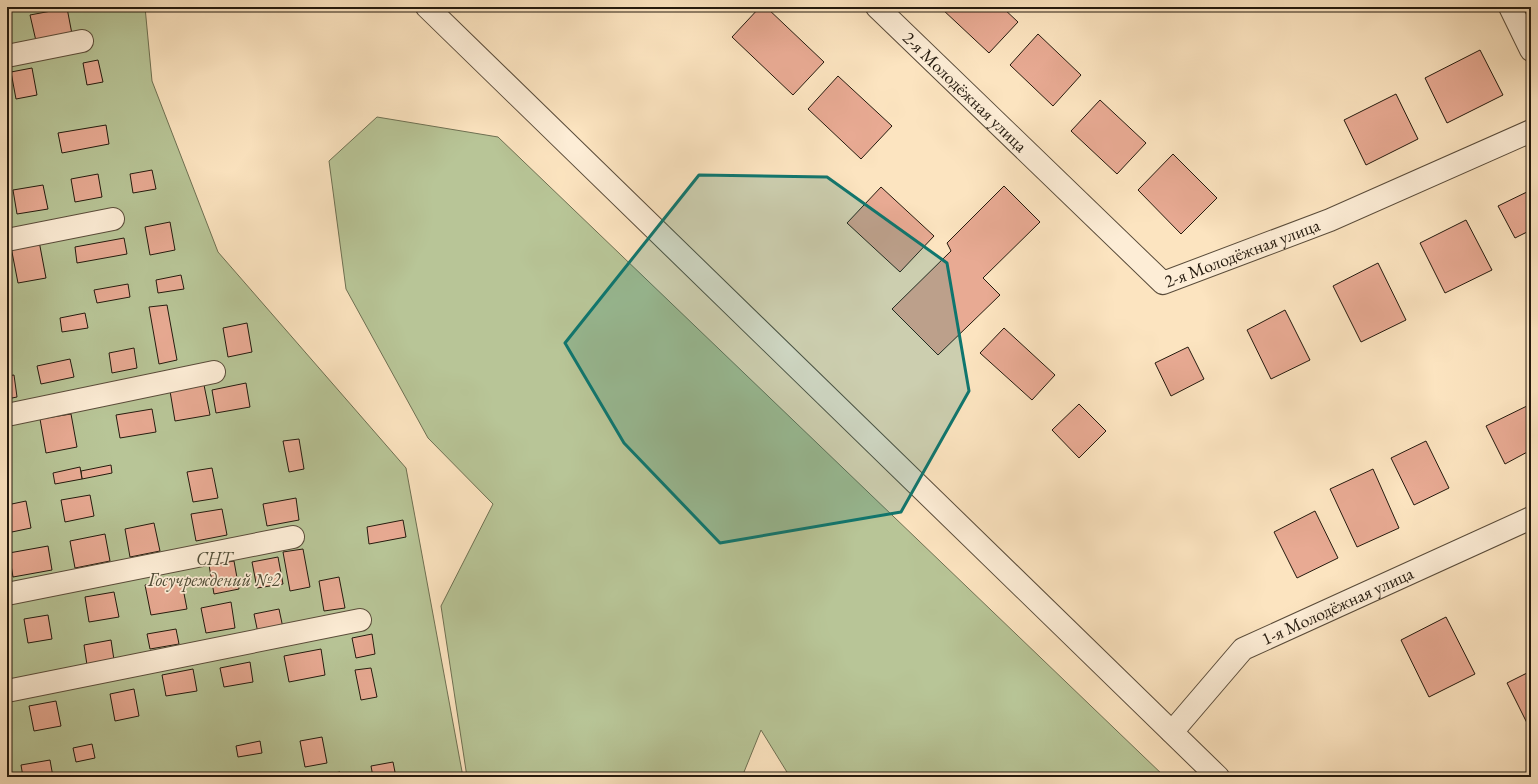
<svg xmlns="http://www.w3.org/2000/svg" width="1538" height="784" font-family="'EB Garamond',serif">
  <rect width="100%" height="100%" fill="#fce4c0"/>
  <filter id="stains"><feTurbulence type="fractalNoise" baseFrequency=".005" numOctaves="4"/><feColorMatrix values="0 0 0 0 .2 0 0 0 0 .09 0 0 0 0 .02 0 0 0 .5 -.17"/></filter>
  <radialGradient id="worn" r=".72"><stop offset=".6" stop-color="#630" stop-opacity="0"/><stop offset="1" stop-color="#630" stop-opacity=".3"/></radialGradient>
  <g fill="#b8c597" stroke="#6e7052">
    <polygon points="7,7 145,7 152,81 218,252 406,468 463,777 7,777"/>
    <polygon points="377,117 498,137 1165,777 790,777 761,730 742,777 467,777 441,606 493,504 428,438 346,289 329,161"/>
  </g>
  <g fill="#e8aa93" stroke="#241a0e">
    <polygon points="760,7 766,7 824,62 793,95 732,37"/>
    <polygon points="944,7 1002,7 1018,22 989,53 942,9"/>
    <polygon points="67,8 72,34 36,41 30,15"/>
    <polygon points="1038,34 1081,75 1053,106 1010,65"/>
    <polygon points="1480,50 1503,95 1447,123 1425,78"/>
    <polygon points="98,60 103,82 87,85 83,63"/>
    <polygon points="32,68 37,95 16,99 11,72"/>
    <polygon points="838,76 892,126 861,159 808,109"/>
    <polygon points="1396,94 1418,139 1366,165 1344,120"/>
    <polygon points="1100,100 1146,143 1117,174 1071,131"/>
    <polygon points="106,125 109,144 62,153 58,133"/>
    <polygon points="1173,154 1217,198 1181,234 1138,190"/>
    <polygon points="152,170 156,189 133,193 130,174"/>
    <polygon points="98,174 102,197 75,202 71,179"/>
    <polygon points="43,185 48,209 17,214 13,190"/>
    <polygon points="1004,186 1040,222 983,278 1000,295 938,355 892,309 951,251 947,243"/>
    <polygon points="881,187 934,236 900,272 847,223"/>
    <polygon points="1531,190 1531,230 1515,238 1498,206"/>
    <polygon points="1466,220 1492,270 1445,293 1420,243"/>
    <polygon points="170,222 175,250 150,255 145,227"/>
    <polygon points="124,238 127,254 77,263 75,247"/>
    <polygon points="39,241 46,278 18,283 11,247"/>
    <polygon points="1378,263 1406,320 1361,342 1333,286"/>
    <polygon points="181,275 184,289 158,293 156,280"/>
    <polygon points="128,284 130,297 97,303 94,290"/>
    <polygon points="167,305 177,360 159,364 149,307"/>
    <polygon points="1285,310 1310,360 1271,379 1247,330"/>
    <polygon points="85,313 88,328 62,332 60,318"/>
    <polygon points="247,323 252,352 228,357 223,328"/>
    <polygon points="1004,328 1055,375 1032,400 980,353"/>
    <polygon points="1188,347 1204,379 1171,396 1155,363"/>
    <polygon points="134,348 137,368 112,373 109,353"/>
    <polygon points="70,359 74,377 41,384 37,366"/>
    <polygon points="14,375 17,397 7,399 7,376"/>
    <polygon points="246,383 250,407 216,413 212,390"/>
    <polygon points="204,385 210,415 175,421 170,391"/>
    <polygon points="1079,404 1106,431 1079,458 1052,430"/>
    <polygon points="1531,404 1531,450 1505,464 1486,426"/>
    <polygon points="152,409 156,432 120,438 116,415"/>
    <polygon points="71,414 77,447 46,453 40,419"/>
    <polygon points="299,439 304,469 289,472 283,441"/>
    <polygon points="1426,441 1449,488 1414,505 1391,458"/>
    <polygon points="111,465 112,473 82,479 81,471"/>
    <polygon points="80,467 82,479 55,484 53,473"/>
    <polygon points="212,468 218,498 193,502 187,472"/>
    <polygon points="1373,469 1399,528 1357,547 1330,489"/>
    <polygon points="90,495 94,516 65,522 61,500"/>
    <polygon points="296,498 299,520 267,526 263,504"/>
    <polygon points="26,501 31,528 7,533 7,505"/>
    <polygon points="222,509 227,535 196,541 191,514"/>
    <polygon points="1315,511 1338,558 1297,578 1274,532"/>
    <polygon points="403,520 406,537 369,544 367,527"/>
    <polygon points="154,523 160,551 130,557 125,529"/>
    <polygon points="105,534 110,561 75,568 70,541"/>
    <polygon points="48,546 52,570 13,577 9,553"/>
    <polygon points="303,549 310,587 290,591 283,552"/>
    <polygon points="278,557 283,584 257,588 252,562"/>
    <polygon points="234,561 239,589 214,594 209,565"/>
    <polygon points="339,577 345,608 324,611 319,581"/>
    <polygon points="181,578 187,609 151,615 145,585"/>
    <polygon points="114,592 119,617 89,622 85,597"/>
    <polygon points="231,602 235,628 206,633 201,608"/>
    <polygon points="279,609 283,628 258,633 254,614"/>
    <polygon points="48,615 52,639 28,643 24,619"/>
    <polygon points="1446,617 1475,674 1429,697 1401,640"/>
    <polygon points="176,629 179,644 150,649 147,634"/>
    <polygon points="372,634 375,654 356,658 352,638"/>
    <polygon points="111,640 114,660 87,665 84,645"/>
    <polygon points="321,649 325,675 289,682 284,656"/>
    <polygon points="250,662 253,682 224,687 220,668"/>
    <polygon points="371,668 377,697 361,700 355,670"/>
    <polygon points="193,669 197,691 166,696 162,675"/>
    <polygon points="1531,671 1531,731 1507,683"/>
    <polygon points="134,689 139,716 115,721 110,694"/>
    <polygon points="56,701 61,726 34,731 29,706"/>
    <polygon points="322,737 327,763 305,767 300,741"/>
    <polygon points="260,741 262,753 238,757 236,746"/>
    <polygon points="92,744 95,758 76,762 73,748"/>
    <polygon points="50,760 53,777 23,777 21,765"/>
    <polygon points="393,762 396,777 373,777 371,766"/>
    <polygon points="340,772 341,777 311,777"/>
  </g>
  <g fill="none" stroke-linecap="round" stroke-linejoin="round">
    <defs>
      <g id="minor">
        <polyline points="427,7 1218,777"/>
        <path id="s1" d="M877 7 1163 283 1330 220 1531 131"/>
        <polyline points="1510,7 1531,50"/>
        <polyline points="7,56 82,41"/>
        <polyline points="7,240 113,219"/>
        <polyline points="7,415 214,372"/>
        <polyline points="7,594 293,537"/>
        <polyline points="7,691 360,620"/>
        <path id="s2" d="M1172 732 1243 649 1531 518"/>
      </g>
    </defs>
    <use href="#minor" stroke="#5a4c3a" stroke-width="24"/>
    <use href="#minor" stroke="#fdedd6" stroke-width="22"/>
  </g>
  <path fill="#0f766e" fill-opacity="0.2" stroke="#0f766e" stroke-width="3" stroke-linejoin="round" d="M699 175 827 177 947 263 969 391 901 512 720 543 624 443 565 343Z"/>
  <g text-anchor="middle" stroke-width="3.5" stroke-linejoin="round" paint-order="stroke">
    <g font-size="18" fill="#241a0e" stroke="#fdedd6">
      <text dy="6" stroke="none"><textPath href="#s1" startOffset="122">2-я Молодёжная улица</textPath></text>
      <text dy="6" stroke="none"><textPath href="#s1" startOffset="482">2-я Молодёжная улица</textPath></text>
      <text dy="6" stroke="none"><textPath href="#s2" startOffset="213">1-я Молодёжная улица</textPath></text>
    </g>
    <g font-size="18" font-style="italic" fill="#504d37" stroke="#fdedd6">
      <text x="214" y="565">СНТ<tspan x="214" dy="21">Госучреждений №2</tspan></text>
    </g>
  </g>
  <rect width="1538" height="784" fill="none" stroke="#fce4c0" stroke-width="24"/>
  <rect x="8" y="8" width="1522" height="768" fill="none" stroke="#241a0e" stroke-width="2"/>
  <rect x="12" y="12" width="1514" height="760" fill="none" stroke="#241a0e"/>
  <rect width="100%" height="100%" filter="url(#stains)"/>
  <rect width="100%" height="100%" fill="url(#worn)"/>
</svg>
